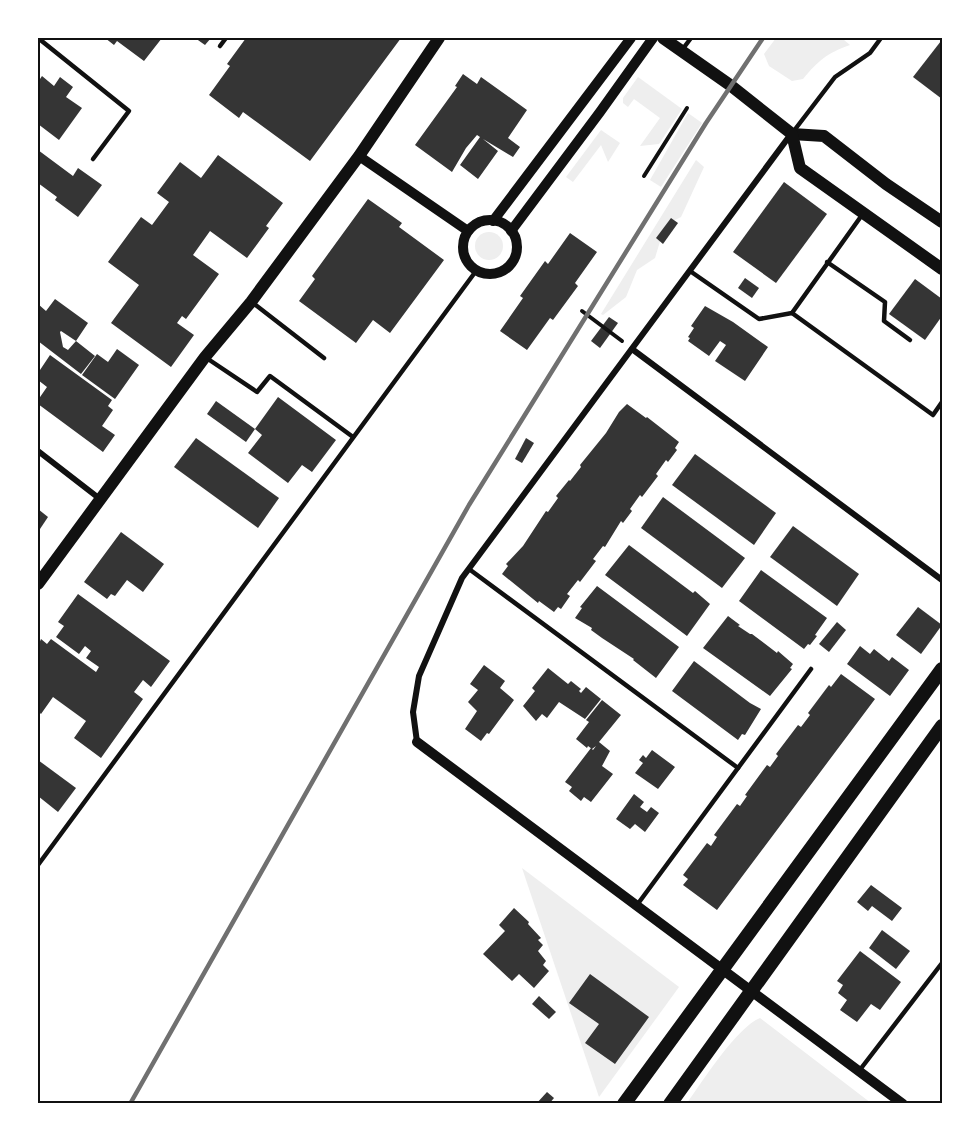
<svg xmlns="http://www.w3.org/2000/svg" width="980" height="1141" font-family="'DejaVu Sans',sans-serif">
  <rect width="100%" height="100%" fill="#fff"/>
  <g fill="#eee">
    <path d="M776 38H846L844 40 850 45C827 53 818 61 803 79L792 81 769 66 764 54Z"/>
    <polygon points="638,77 682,109 659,144 640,146 660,118 634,99 628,107 623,103 623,98"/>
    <polygon points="688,113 702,123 661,187 650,180"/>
    <polygon points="601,130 620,143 608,162 601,145 573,182 566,177"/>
    <polygon points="696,160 704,167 681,217 673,221 662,235 655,258 637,270 626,297 603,315 601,314"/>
    <circle cx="489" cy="246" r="14"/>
    <polygon points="522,868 679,987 599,1097"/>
    <path d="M760 1018 871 1103H687C703 1081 736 1028 760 1018Z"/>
  </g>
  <g fill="#353535">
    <polygon points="105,38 162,38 144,61 117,41 114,45"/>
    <polygon points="195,38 211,38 205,45"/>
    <polygon points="246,38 401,38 310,161 243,112 239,118 209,95 230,66 227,64"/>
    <polygon points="941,41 942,43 942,99 913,77"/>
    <polygon points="463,74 477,84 481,77 527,110 508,138 520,147 513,157 483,139 498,151 478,179 460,165 480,137 477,135 466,148 452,172 415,145 457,87 455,86"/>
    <polygon points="42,76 54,86 60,77 73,87 66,97 82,108 59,140 38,124 38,82"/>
    <polygon points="38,150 73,176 78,168 102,185 78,217 55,200 57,197 38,183"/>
    <polygon points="218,155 283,203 266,226 269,228 247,258 210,231 193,255 219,274 186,319 182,316 177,323 194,335 171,367 111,323 139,285 108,262 141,217 152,225 169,202 157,193 180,162 201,178"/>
    <polygon points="784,182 827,214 776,283 733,252"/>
    <polygon points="368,199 402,223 399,227 444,260 390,333 373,320 356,343 299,301 315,279 312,276"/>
    <polygon points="671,218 678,223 663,244 656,238"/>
    <polygon points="570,233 597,252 575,283 578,286 553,320 550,318 527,350 500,331 523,298 520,296 545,261 548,264"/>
    <polygon points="745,278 759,288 752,298 738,288"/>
    <polygon points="915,279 942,299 942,316 925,340 889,314"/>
    <polygon points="55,299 88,323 76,341 61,331 60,332 63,347 68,350 76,341 95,356 81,374 38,341 38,304 46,311"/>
    <polygon points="705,306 733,322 768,347 745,381 715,361 726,345 720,341 709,356 688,341 690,338 688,337 694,328 691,326"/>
    <polygon points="609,317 618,323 600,348 591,341"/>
    <polygon points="117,349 139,365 115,399 82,375 97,354 108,362"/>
    <polygon points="50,355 112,400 108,406 113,410 102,426 115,435 103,452 38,404 38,400 47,387 38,380 38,373"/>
    <polygon points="278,397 336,440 312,472 302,465 288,483 248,453 262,435 255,429"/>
    <polygon points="216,401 255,429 246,442 207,414"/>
    <polygon points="627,404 646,418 647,417 679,442 675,448 677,450 668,462 666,460 656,474 658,476 642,497 640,495 630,509 632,511 623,523 621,521 605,547 603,546 593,559 596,561 580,582 578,580 567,594 570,596 561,609 558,607 554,612 539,601 538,603 502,574 508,566 506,564 523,546 546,511 548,512 558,498 556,496 569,480 570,481 581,467 580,465 606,433 619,412"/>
    <polygon points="196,438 279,498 258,528 174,467"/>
    <polygon points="526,438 534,443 522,463 515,459"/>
    <polygon points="695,454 776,513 754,545 672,485"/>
    <polygon points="663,497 745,558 722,588 641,528"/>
    <polygon points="38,509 48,517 38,532"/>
    <polygon points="793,526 859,574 837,606 770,557"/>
    <polygon points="121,532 164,564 143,592 127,580 115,596 111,594 107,599 84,582"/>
    <polygon points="629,545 693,593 695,591 710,604 687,636 605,575"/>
    <polygon points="761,570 827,618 815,635 817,636 810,645 808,644 804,649 739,601"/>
    <polygon points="597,586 679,647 656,678 633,660 634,659 602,638 591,630 592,628 575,618 582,608 580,607"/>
    <polygon points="78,594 170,661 151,687 143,680 134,692 143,699 101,758 74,738 86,721 53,697 41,714 38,711 38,646 41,639 47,644 51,639 96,672 99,667 86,658 91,651 85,646 79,654 56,637 64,626 58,622"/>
    <polygon points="918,607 942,625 921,654 896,635"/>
    <polygon points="728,616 740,625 738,626 750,634 752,634 777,653 778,651 793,664 790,668 792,669 770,696 703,648"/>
    <polygon points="837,622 846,630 829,652 819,644"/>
    <polygon points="860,646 870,654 874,649 889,661 892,657 909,670 890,696 847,664"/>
    <polygon points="694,661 750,703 761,709 745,735 742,734 738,740 672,691"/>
    <polygon points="484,665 505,681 500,688 514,700 489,734 487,733 481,741 465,729 477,711 468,702 478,690 470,684"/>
    <polygon points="548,668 568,684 571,681 581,689 579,691 581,693 586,687 601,699 585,719 559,702 547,718 542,714 536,721 523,706 535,691 532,688"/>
    <polygon points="841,674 875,699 717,910 683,885 688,879 683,875 707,843 711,846 717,837 714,835 737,804 740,806 747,796 745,795 767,765 770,767 778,756 776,754 798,725 801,727 810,715 808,713 829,685 831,687"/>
    <polygon points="602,700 621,715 599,742 610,751 602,766 613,774 591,802 584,797 581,801 569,791 572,787 565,782 591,748 593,750 596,746 592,749 588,746 587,748 576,739 589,722 586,720"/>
    <polygon points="652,750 675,767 658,789 635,773 643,763 639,760 643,755 646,758"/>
    <polygon points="38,760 76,788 58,812 38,796"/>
    <polygon points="634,794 644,802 640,807 647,812 651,807 659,813 645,832 635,824 630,829 616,819"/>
    <polygon points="871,885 902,908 892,921 872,906 868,911 857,902"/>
    <polygon points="514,908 529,922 528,924 541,938 538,940 543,945 538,951 546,961 543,965 549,971 534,988 519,974 512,981 483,954 505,931 499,925"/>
    <polygon points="882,930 910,951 896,969 869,948"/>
    <polygon points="860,951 901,982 880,1010 871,1004 857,1022 840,1010 847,1000 838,993 843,985 837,981"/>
    <polygon points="590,974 649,1017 615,1064 585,1043 599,1024 569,1003"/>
    <polygon points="539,996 556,1012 549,1019 532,1004"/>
    <polygon points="547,1092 554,1098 549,1104 536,1104"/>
  </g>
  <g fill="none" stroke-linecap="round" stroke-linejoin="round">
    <g stroke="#111" stroke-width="4">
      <polyline points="644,176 687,108"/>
      <polyline points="582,311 622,341"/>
    </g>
    <g stroke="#111" stroke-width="4.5">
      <polyline points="38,38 129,111 93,159"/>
      <polyline points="220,46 226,38"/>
      <polyline points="682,50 691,38"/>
      <polyline points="793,132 835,77 870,53 881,38"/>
      <polyline points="862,215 792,313 933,415 942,402"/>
      <polyline points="827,262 885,302 884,321 910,340"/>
      <polyline points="690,271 759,319 792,313"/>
      <polyline points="253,303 324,358"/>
      <polyline points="205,357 257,392 270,376 353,437"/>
      <polyline points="469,569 738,768"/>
      <polyline points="38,865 476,271"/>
      <polyline points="637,905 811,669"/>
      <polyline points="859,1071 942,963"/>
    </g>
    <g stroke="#111" stroke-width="6">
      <polyline points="632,349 942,580"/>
      <polyline points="38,451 100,499"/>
      <polyline points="417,742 413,712 419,676 462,578 791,134"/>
    </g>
    <g stroke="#111" stroke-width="10">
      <polyline points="359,156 468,231"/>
      <circle cx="490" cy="247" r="27"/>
      <polyline points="493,221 631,38"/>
      <polyline points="511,231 600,112 653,38"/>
      <polyline points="417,742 903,1104"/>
    </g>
    <g stroke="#111" stroke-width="12">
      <polyline points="663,38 730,85 792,134 824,136 886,184 942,222"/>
      <polyline points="792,134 800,168 942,269"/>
      <polyline points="38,584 205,357 251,302 359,156 439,38"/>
    </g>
    <g stroke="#111" stroke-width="14">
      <polyline points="624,1104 942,669"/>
      <polyline points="670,1104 942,726"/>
    </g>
    <polyline stroke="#707070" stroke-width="4.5" points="130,1104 469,505 706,123 763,38"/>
  </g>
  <rect width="980" height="1141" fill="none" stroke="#ffffff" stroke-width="78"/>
  <rect x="39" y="39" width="902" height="1063" fill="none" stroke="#111" stroke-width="2"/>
</svg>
